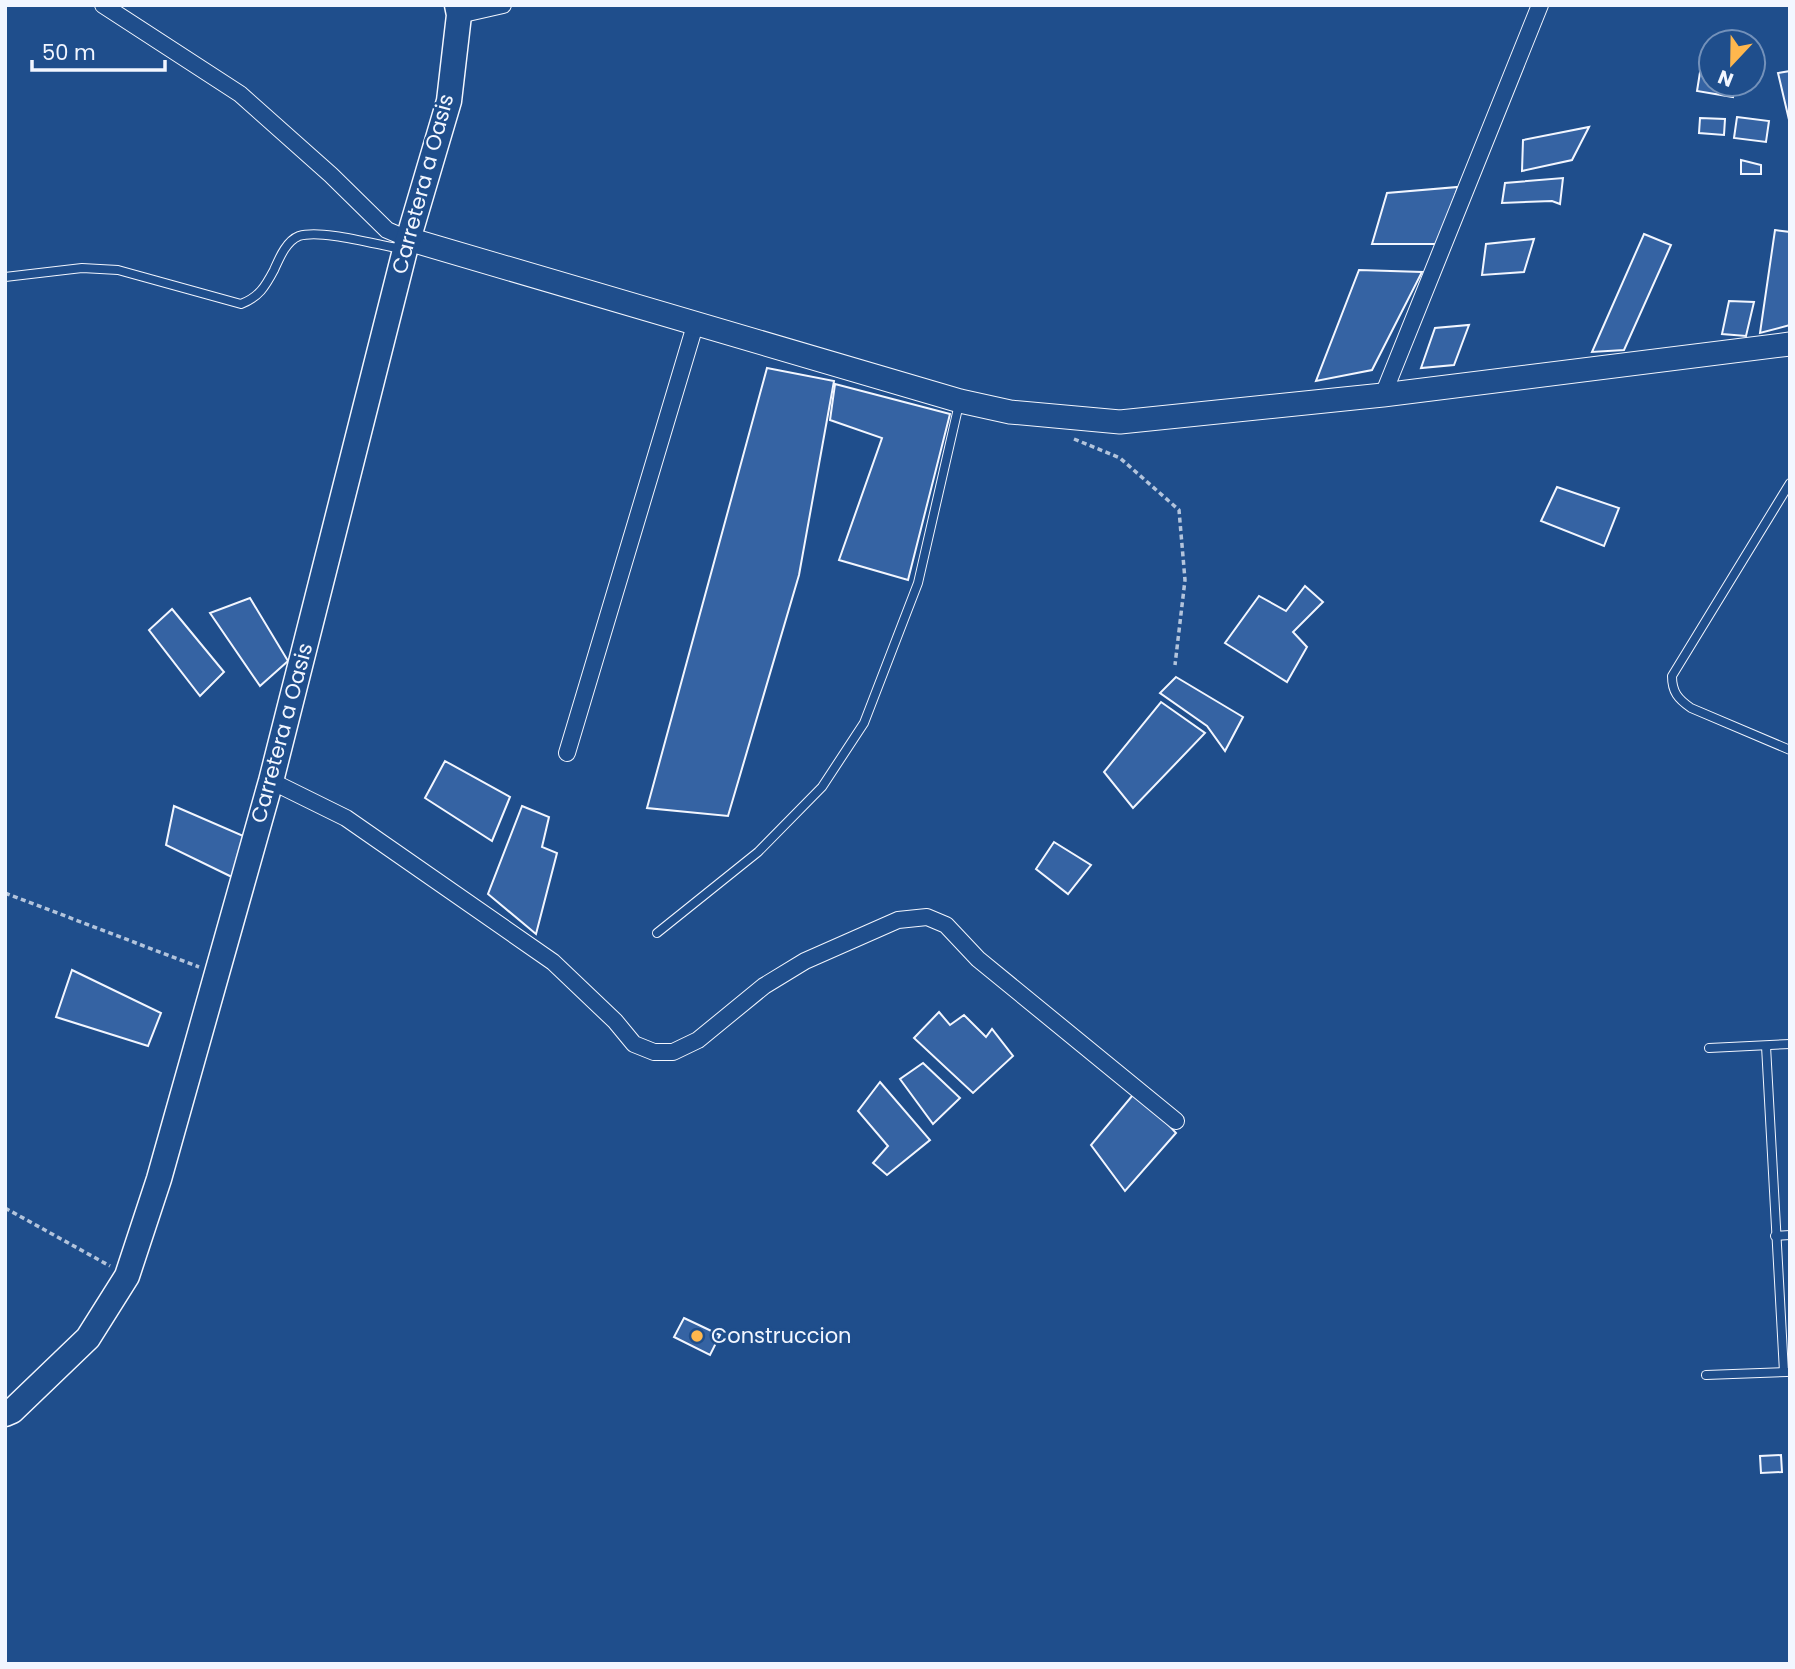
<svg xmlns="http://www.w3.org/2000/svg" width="1795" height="1669" font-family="Poppins,sans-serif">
  <rect width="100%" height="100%" fill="#1f4e8c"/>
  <g fill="#3563a3" stroke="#f2f6ff" stroke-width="2">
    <polygon points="1701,66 1711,68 1711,84 1735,84 1733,97 1697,91"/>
    <polygon points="1790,71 1790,124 1778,73"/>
    <polygon points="1737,117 1769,121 1766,142 1734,138"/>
    <polygon points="1700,118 1725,119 1724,135 1699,133"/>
    <polygon points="1589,127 1572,160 1522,171 1523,140"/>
    <polygon points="1741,160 1761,165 1761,174 1741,174"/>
    <polygon points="1563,178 1560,204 1552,201 1502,203 1505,183"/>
    <polygon points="1458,187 1438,244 1372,244 1387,193"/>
    <polygon points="1775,230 1790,232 1790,325 1760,333"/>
    <polygon points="1644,234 1671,245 1624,350 1592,352"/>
    <polygon points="1534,239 1524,272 1482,275 1486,244"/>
    <polygon points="1359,270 1422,272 1372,370 1316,381"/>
    <polygon points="1729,301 1754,302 1746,336 1722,334"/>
    <polygon points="1469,325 1454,365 1421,368 1435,328"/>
    <polygon points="767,368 834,381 799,575 728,816 647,808"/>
    <polygon points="835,384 950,414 908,580 839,560 882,438 830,420"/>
    <polygon points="1557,487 1619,508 1604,546 1541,521"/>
    <polygon points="1305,586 1323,602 1293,632 1307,647 1287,682 1225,643 1259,596 1286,611"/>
    <polygon points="250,598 288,661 260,686 210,613"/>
    <polygon points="172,609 224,672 200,696 149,630"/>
    <polygon points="1176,677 1243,717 1225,751 1207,726 1160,693"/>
    <polygon points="1161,702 1205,733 1133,808 1104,772"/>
    <polygon points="445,761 510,797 492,841 425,798"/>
    <polygon points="174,806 248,838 234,878 166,845"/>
    <polygon points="522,806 549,817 542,847 557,853 536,934 488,894"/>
    <polygon points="1054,842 1091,865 1068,894 1036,869"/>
    <polygon points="72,970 161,1013 148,1046 56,1017"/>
    <polygon points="939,1012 950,1025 964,1015 986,1037 992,1029 1013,1056 973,1093 914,1038"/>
    <polygon points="923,1063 960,1098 933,1124 900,1079"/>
    <polygon points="880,1082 930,1140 887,1175 873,1163 888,1146 858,1111"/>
    <polygon points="1137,1090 1176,1133 1125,1191 1091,1145"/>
    <polygon points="684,1318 720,1335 710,1355 674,1337"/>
    <polygon points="1781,1455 1782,1472 1761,1473 1760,1456"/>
  </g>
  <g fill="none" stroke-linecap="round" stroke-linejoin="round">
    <defs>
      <g id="lane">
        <path d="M5 277 82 268 118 270 241 304C259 297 265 287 274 270 279 259 286 241 299 236 322 229 377 245 402 249"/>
        <path d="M1790 483 1672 676C1672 692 1678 699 1691 708L1790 750"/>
        <polyline points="657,933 758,852 822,787 864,723 918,583 959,404"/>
        <polyline points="1766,1046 1784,1372"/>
        <polyline points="1709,1048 1790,1044"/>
        <polyline points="1775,1236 1790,1235"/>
        <polyline points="1706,1375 1787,1372"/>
      </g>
      <g id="street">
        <polyline points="103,5 240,94 331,175 387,230 408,239"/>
        <polyline points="459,15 503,5"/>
        <polyline points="1383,395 1540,5"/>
        <polyline points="567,753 696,322"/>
        <polyline points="271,781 346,818 553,962 615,1021 634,1044 654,1052 673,1052 698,1040 764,986 805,961 898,920 927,917 946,925 978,959 1176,1121"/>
      </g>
      <polyline id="secondary" points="408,239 960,401 1010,412 1120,422 1383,395 1790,344"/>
      <polyline id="primary" points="5,1414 12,1411 88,1338 127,1276 159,1179 271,781 405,250 449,101 459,15 457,5"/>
    </defs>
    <use href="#lane" stroke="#f2f6ff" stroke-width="10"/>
    <use href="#street" stroke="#f2f6ff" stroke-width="18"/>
    <use href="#secondary" stroke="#f2f6ff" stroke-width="25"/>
    <use href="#primary" stroke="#f2f6ff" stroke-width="27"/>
    <g stroke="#b3c4dc" stroke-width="3.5" stroke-dasharray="5 3.5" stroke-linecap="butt">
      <polyline points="1074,439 1120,458 1179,510 1185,580 1175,665"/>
      <polyline points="5,893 199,967"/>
      <polyline points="5,1208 110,1266"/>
    </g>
    <use href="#lane" stroke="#1f4e8c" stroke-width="8"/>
    <use href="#street" stroke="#1f4e8c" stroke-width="16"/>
    <use href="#secondary" stroke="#1f4e8c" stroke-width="23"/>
    <use href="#primary" stroke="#1f4e8c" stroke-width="24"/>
  </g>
  <circle fill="#ffb74d" stroke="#1f4e8c" stroke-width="2.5" cx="697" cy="1336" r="7"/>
  <g text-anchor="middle" stroke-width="5" stroke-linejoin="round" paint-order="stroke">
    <g font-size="21" fill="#f2f6ff" stroke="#1f4e8c">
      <text transform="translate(423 184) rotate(-75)" y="7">Carretera a Oasis</text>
      <text transform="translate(282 733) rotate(-75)" y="7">Carretera a Oasis</text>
    </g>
    <g font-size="21" fill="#f2f6ff" stroke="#1f4e8c" text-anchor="start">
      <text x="711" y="1343">Construccion</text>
    </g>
  </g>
  <rect width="1795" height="1669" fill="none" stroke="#f2f6ff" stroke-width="14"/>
  <g transform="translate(1732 63) rotate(202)"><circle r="33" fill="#1f4e8c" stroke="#7391ba" stroke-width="2"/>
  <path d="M0-5L12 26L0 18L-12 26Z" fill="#ffb74d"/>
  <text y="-10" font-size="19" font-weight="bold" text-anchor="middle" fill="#f2f6ff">N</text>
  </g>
  <path d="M32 60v10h133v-10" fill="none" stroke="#f2f6ff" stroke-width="3.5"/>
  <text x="42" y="60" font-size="21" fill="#f2f6ff" stroke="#1f4e8c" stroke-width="5" paint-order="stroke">50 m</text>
</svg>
